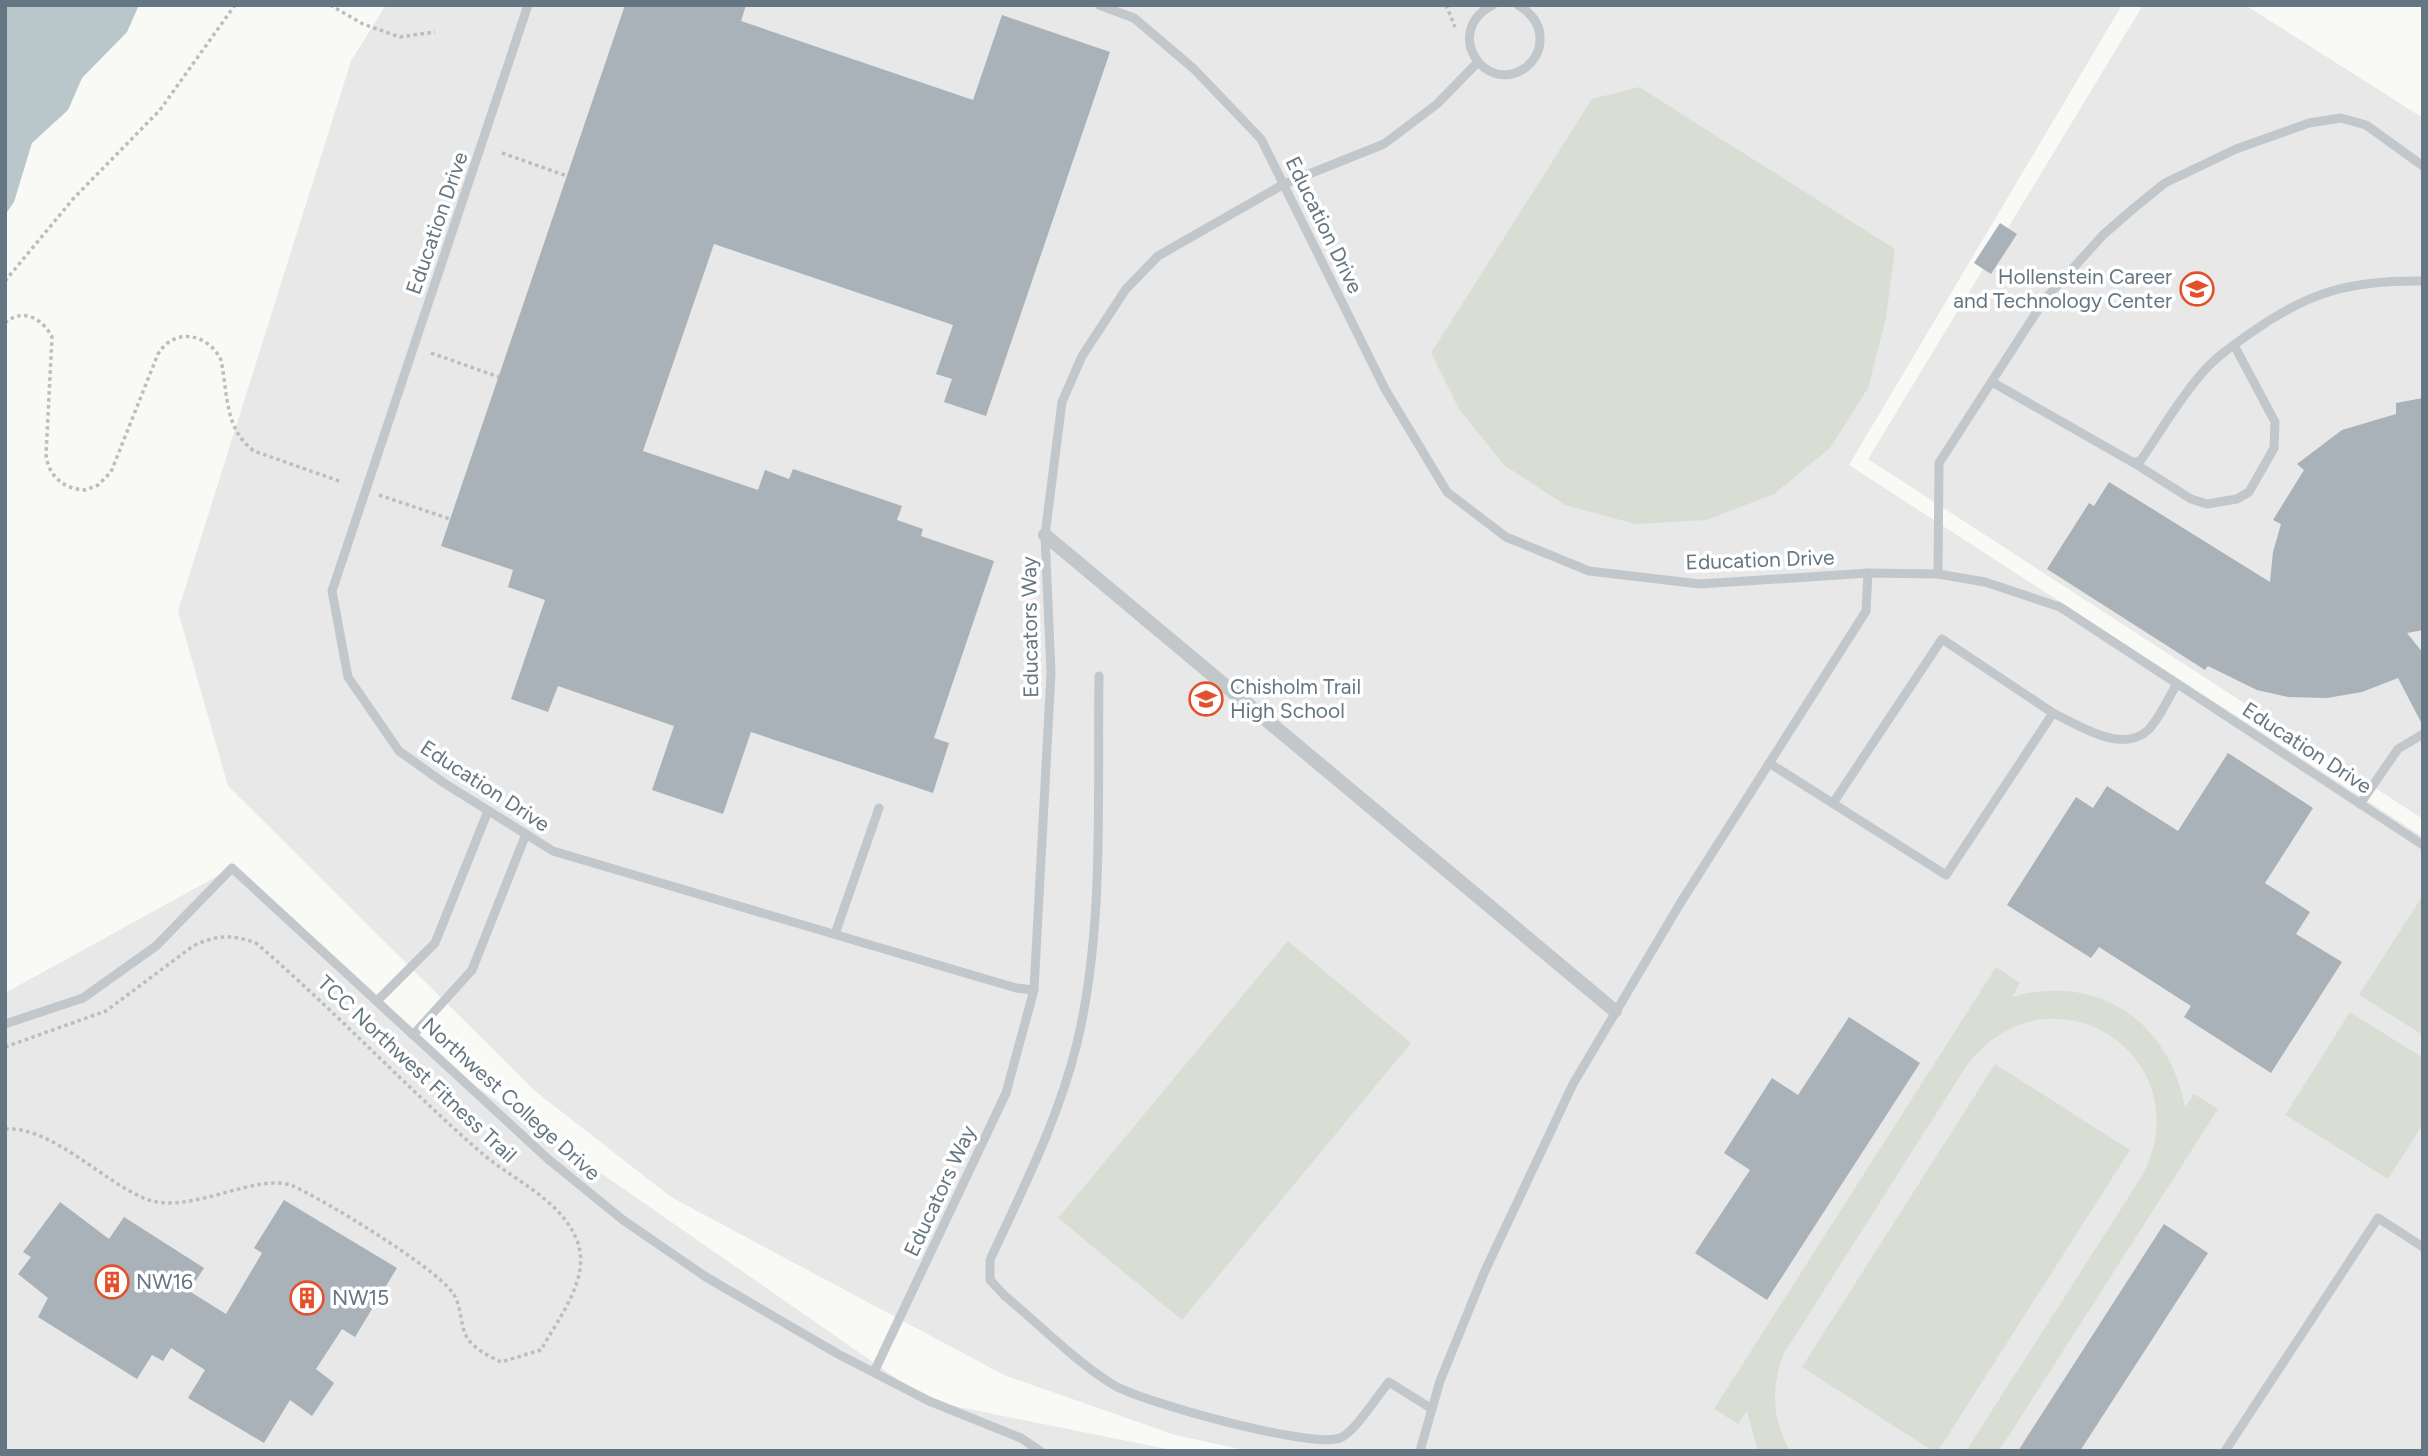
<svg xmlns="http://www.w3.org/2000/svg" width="2428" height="1456" font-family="Figtree,sans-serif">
  <rect width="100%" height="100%" fill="#f9f9f6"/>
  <g fill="#e7e8e7">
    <polygon points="386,5 2122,5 1849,465 2423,837 2423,1451 1249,1451 1175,1435 1004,1375 671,1197 535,1091 228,786 178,611 351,61"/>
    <polygon points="2143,5 2245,5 2423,118 2423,819 1868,459"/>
    <polygon points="232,868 451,1069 929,1401 1177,1451 5,1451 5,993"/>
  </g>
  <g fill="#d9ded5">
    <polygon points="1639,87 1895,249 1886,318 1868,388 1830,448 1774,494 1707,520 1635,524 1565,505 1504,465 1459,409 1431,353 1592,99"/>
    <polygon points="2423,895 2423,1035 2359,995"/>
    <polygon points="1288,941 1411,1043 1182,1320 1058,1218"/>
    <path d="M1996 967 2020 983 2012 997C2098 973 2169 1021 2185 1107L2194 1094 2218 1109 1999 1451H1966L2142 1176C2205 1056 2050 957 1967 1065L1783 1355C1771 1389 1772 1420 1790 1451H1758L1747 1411 1738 1424 1714 1409Z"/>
    <polygon points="2350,1012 2423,1058 2423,1124 2388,1179 2285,1115"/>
    <polygon points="1995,1064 2130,1150 1938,1451 1933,1451 1802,1367"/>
  </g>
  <polygon fill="#b9c6ca" points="5,5 139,5 127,32 82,78 68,110 32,143 14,202 5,215"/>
  <g fill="#a9b2b8">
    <polygon points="625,5 746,5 741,21 973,100 1002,15 1110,52 986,416 944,402 952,379 936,374 953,325 714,244 643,451 758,490 765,470 789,479 793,469 902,506 897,520 923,529 921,536 994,561 934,738 949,743 933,793 751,732 723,814 652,790 674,726 558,686 548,712 511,699 545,600 508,587 513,570 441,546"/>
    <polygon points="2000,223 2017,234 1991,274 1974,263"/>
    <polygon points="2423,398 2423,630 2407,633 2423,653 2423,726 2398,678 2362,692 2327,698 2288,697 2257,690 2208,666 2205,670 2047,569 2089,503 2094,506 2109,482 2270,582 2273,552 2281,524 2273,520 2304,470 2297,464 2342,430 2396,414 2396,403"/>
    <polygon points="2228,753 2313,808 2265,883 2310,912 2296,934 2342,962 2271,1073 2184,1017 2191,1006 2099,947 2091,958 2007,905 2076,797 2093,808 2107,786 2178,831"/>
    <polygon points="1849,1017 1920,1063 1767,1300 1695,1253 1750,1170 1724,1153 1772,1078 1798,1095"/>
    <polygon points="284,1200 397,1268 355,1337 342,1329 316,1369 334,1383 312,1416 290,1400 264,1443 188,1398 205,1370 171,1348 163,1361 152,1355 137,1379 38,1317 48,1298 18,1274 31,1257 23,1252 60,1202 109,1239 124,1217 204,1268 189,1291 226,1314 262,1253 254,1248"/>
    <polygon points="2164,1224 2208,1253 2080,1451 2018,1451"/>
  </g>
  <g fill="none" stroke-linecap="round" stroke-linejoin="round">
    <g stroke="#babec1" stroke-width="3.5" stroke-dasharray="3.5 3.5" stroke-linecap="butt">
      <polyline points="330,5 363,24 400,37 435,32"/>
      <polyline points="1446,5 1455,27"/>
      <polyline points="502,153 567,176"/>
      <polyline points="5,281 73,199 160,110 235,5"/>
      <path d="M5 323C23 307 43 319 52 337L46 455C49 477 64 489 85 490L98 485 111 472 158 354C174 327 208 333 221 360 228 393 224 429 254 451L342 482"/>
      <polyline points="431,353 499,377"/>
      <polyline points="379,495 450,519"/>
      <path d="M5 1047 106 1011 193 946C216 935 232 934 256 943 333 1009 402 1083 478 1150 509 1178 559 1198 576 1238 593 1276 559 1317 541 1350L501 1362C486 1355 466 1345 463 1327 460 1316 460 1302 452 1292 433 1266 326 1201 293 1186 258 1171 190 1216 146 1199 103 1182 52 1126 5 1129"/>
    </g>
    <g stroke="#c2c7cb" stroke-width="9">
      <polyline points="528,5 332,591 348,677 399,751 444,783 553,851 1016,988 1034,990"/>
      <polyline points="1099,5 1134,18 1194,69 1261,139 1385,389 1447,492 1506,537 1589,571 1700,584 1868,573 1938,574 1985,582 2060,607 2423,845"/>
      <path d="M1493 5C1442 30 1484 96 1525 68 1534 61 1540 51 1540 40 1541 24 1531 13 1518 5"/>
      <path d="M1992 382 2134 463 2141 460C2161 431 2179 399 2203 372 2217 356 2235 344 2252 332 2310 291 2352 280 2423 281"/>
      <polyline points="2134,463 2191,499 2207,504 2237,499 2249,492 2274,448 2275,422 2234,345"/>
      <polyline points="1938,574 1939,463 2045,299 2103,235 2134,208 2165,183 2236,149 2309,123 2341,118 2366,125 2423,166"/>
      <path d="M1099 676C1097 795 1105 927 1077 1043 1058 1121 1023 1188 990 1260V1280L1005 1296C1040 1325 1074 1360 1112 1384 1140 1402 1312 1449 1340 1438 1355 1432 1377 1396 1389 1382L1432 1409"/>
      <path d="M1769 763 1946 875 2053 713C2077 724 2121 754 2147 731 2159 720 2168 698 2177 684"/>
      <polyline points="1833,803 1942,639 2053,713"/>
      <polyline points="2360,804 2398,749 2423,734"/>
      <polyline points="835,934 879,808"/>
      <polyline points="377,1001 435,943 488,811"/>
      <polyline points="5,1024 83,998 156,946 232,868 548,1159 623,1220 706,1277 838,1354 929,1401 1021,1438 1040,1451"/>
      <polyline points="413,1035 472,970 526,834"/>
      <polyline points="874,1372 1006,1093 1034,990 1051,673 1045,535 1062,402 1082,356 1126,289 1158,256 1284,184 1384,144 1437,104 1478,62"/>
      <polyline points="1420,1451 1440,1381 1484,1273 1573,1084 1681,902 1866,611 1868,573"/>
      <polyline points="2225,1451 2378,1218 2423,1247"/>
    </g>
    <polyline stroke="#c2c7cb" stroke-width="14" points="1045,535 1615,1011"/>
  </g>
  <defs>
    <symbol id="school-ring" viewBox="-11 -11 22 22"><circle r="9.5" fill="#fff" stroke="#e54f2b" stroke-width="1.5"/><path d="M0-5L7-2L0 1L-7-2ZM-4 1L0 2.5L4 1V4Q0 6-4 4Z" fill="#e54f2b"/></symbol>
    <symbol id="building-ring" viewBox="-11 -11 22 22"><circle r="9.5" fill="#fff" stroke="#e54f2b" stroke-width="1.5"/><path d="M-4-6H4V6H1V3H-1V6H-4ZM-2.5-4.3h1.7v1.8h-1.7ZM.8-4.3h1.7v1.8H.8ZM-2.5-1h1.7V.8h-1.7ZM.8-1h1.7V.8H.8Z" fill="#e54f2b"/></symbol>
  </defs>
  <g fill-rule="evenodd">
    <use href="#school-ring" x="2178" y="270" width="38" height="38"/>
    <use href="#school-ring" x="1187" y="680" width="38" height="38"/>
    <use href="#building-ring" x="93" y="1263" width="38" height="38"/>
    <use href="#building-ring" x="288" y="1279" width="38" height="38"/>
  </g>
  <g text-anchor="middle" stroke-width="7" stroke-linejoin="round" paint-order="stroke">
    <g font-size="21" fill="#647682" stroke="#fff">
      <text transform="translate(437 223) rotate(-71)" y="7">Education Drive</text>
      <text transform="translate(1324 225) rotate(64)" y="7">Education Drive</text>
      <text transform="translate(1760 560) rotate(-2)" y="7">Education Drive</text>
      <text transform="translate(1030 627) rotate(-91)" y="7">Educators Way</text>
      <text transform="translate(2307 748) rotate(33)" y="7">Education Drive</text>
      <text transform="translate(485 786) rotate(33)" y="7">Education Drive</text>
      <text transform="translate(417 1069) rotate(43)" y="7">TCC Northwest Fitness Trail</text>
      <text transform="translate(511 1099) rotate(42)" y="7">Northwest College Drive</text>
      <text transform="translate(940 1191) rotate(-65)" y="7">Educators Way</text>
    </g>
    <g font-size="21" fill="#647682" stroke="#fff" text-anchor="start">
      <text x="2172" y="284" text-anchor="end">Hollenstein Career<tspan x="2172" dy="24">and Technology Center</tspan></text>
      <text x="1230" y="694">Chisholm Trail<tspan x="1230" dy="24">High School</tspan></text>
      <text x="136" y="1289">NW16</text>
      <text x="332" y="1305">NW15</text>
    </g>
  </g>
  <rect width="2428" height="1456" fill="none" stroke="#647682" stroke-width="14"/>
</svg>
